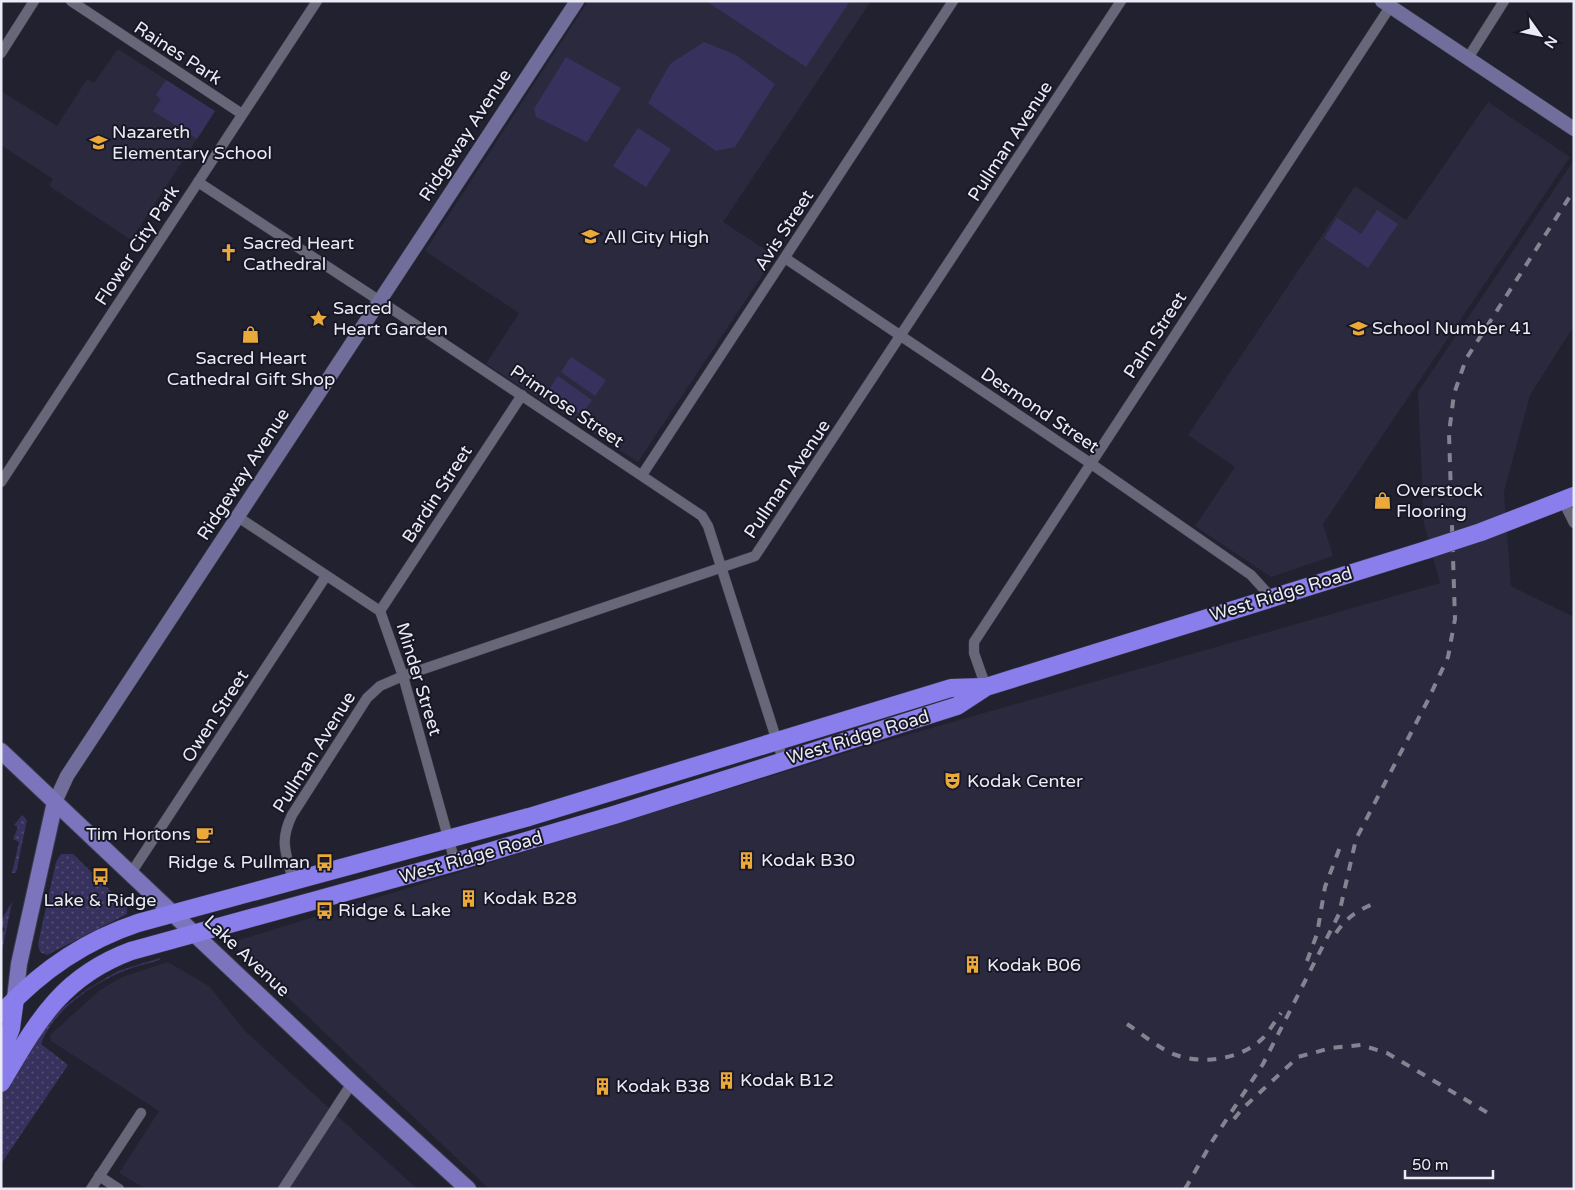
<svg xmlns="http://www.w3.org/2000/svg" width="1575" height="1190" font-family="'Varela Round',sans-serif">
  <defs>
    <pattern id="grass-dots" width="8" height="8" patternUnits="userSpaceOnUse" patternTransform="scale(1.25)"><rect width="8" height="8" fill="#36325d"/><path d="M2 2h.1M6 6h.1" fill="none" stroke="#535075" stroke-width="1.8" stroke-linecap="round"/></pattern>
  </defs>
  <rect width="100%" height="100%" fill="#212130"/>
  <g fill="#2a293e">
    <polygon points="588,1 871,1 723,222 775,256 638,462 486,364 519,313 425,251"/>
    <polygon points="118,49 215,111 131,240 49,186 53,179 1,145 1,91 57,126 87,79 94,83"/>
    <polygon points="1488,102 1570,157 1323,524 1333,556 1271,577 1195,526 1235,467 1188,435 1355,186 1406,220"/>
    <polygon points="1574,160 1574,326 1530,395 1504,492 1511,586 1574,617 1574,1189 489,1189 239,951 236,941 865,747 1440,583 1424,524 1418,392"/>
    <polygon points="168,962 209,986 244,1030 417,1189 146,1189 119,1173 159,1111 51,1041 50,1035 100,990 122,977"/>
  </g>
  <g fill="url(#grass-dots)">
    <polygon points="22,815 27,820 16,873 12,873 19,842 13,839 18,827 14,825"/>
    <polygon points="61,854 73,854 127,907 127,914 47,955 40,952 38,944 56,862"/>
    <polygon points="12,902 1,956 1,936 5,929 1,926 1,921"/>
    <path d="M160 958V960C146 964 132 967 119 973 89 986 52 1012 41 1044L68 1065 1 1164V1096L33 1038 62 1008 89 988 118 971Z"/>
  </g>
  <g fill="#36325d">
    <polygon points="706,1 850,1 806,67"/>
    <polygon points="704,42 736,55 775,84 735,147 716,151 648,103 670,64"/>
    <polygon points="566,57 621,88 587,142 536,117 534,109"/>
    <polygon points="166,80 215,111 197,139 153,111 161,99 156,95"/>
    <polygon points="638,128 671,149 646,187 613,166"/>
    <polygon points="1377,210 1398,224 1368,268 1324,238 1337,218 1361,234"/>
    <polygon points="571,357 606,380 595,396 561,372"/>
    <polygon points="558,376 592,400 581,415 547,392"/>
  </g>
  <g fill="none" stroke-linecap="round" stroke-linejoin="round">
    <defs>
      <g id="street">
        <polyline points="71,1 242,114"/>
        <polyline points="1,53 34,1"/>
        <polyline points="1468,58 1504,1"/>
        <polyline points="198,182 380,301 702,516 708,526 783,760"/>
        <polyline points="785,258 1090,463 1251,575 1271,597"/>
        <polyline points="642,475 953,1"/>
        <polyline points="1,482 317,1"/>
        <polyline points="1563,501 1574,523"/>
        <polyline points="238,517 380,611 403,676 455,862"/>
        <polyline points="380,611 522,395"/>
        <polyline points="986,687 974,653 974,642 1390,7"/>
        <polyline points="131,873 326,576"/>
        <path d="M293 880C286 853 279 842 292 815L367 698 380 686 403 676 755 556 1121 1"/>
        <polyline points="99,1176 119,1189"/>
        <polyline points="91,1189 141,1113"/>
        <polyline points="283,1189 352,1083"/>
      </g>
      <g id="secondary">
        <polyline points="1382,1 1574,129"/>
        <polyline points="55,802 67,776 577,1"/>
      </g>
      <g id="primary">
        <polyline points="1,751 352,1083 468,1189"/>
        <polyline points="15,999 19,964 55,802"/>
      </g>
      <g id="highway">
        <polyline points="1481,532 1574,496"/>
        <path d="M1 1014C39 972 84 941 138 923L529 817 951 688 985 687"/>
        <polyline points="1,1055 11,1028 15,999"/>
        <path d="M1 1083C37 1022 61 977 131 951L455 862 614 815 957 706 986 687 1426 550"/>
      </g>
    </defs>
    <use href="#street" stroke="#3c3c49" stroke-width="11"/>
    <use href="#secondary" stroke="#3c3c49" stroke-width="15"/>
    <use href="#primary" stroke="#3c3c49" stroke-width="18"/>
    <use href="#highway" stroke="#3c3c49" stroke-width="19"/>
    <use href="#street" stroke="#676779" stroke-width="10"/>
    <use href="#secondary" stroke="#726e9c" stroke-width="14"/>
    <use href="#primary" stroke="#7c75be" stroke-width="16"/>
    <use href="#highway" stroke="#8a7eec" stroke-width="18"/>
    <g stroke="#848490" stroke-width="4" stroke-dasharray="9 9" stroke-linecap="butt">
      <path d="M1336 933C1345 919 1358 910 1373 904"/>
      <polyline points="1307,961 1317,934 1325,887 1340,847"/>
      <path d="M1127 1024C1141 1033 1161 1050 1176 1055 1203 1065 1242 1059 1263 1038 1270 1030 1275 1021 1281 1013"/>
      <polyline points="1234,1119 1242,1109 1298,1057 1331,1048 1361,1045 1387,1053 1493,1116"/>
      <polyline points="1185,1189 1213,1140 1263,1064 1339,914 1356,839 1428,700 1448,657 1455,619 1449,433 1454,394 1466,359 1574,190"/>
    </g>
    <defs>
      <polyline id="highway-bridge" points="1426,550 1481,532"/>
    </defs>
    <use href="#highway-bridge" stroke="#3c3c49" stroke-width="19" stroke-linecap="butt"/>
    <use href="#highway-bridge" stroke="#8a7eec" stroke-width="18"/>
  </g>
  <defs>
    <symbol id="school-bare" viewBox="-9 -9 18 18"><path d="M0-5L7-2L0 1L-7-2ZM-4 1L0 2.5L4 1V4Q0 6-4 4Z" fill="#eba93a" stroke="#181726" stroke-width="2.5" paint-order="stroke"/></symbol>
    <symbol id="church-bare" viewBox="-9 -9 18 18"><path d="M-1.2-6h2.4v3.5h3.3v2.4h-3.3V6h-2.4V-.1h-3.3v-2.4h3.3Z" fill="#eba93a" stroke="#181726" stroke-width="2.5" paint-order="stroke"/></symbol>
    <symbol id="sight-bare" viewBox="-9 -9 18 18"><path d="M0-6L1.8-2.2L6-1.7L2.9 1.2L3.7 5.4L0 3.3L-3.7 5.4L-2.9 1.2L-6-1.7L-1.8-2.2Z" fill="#eba93a" stroke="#181726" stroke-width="2.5" paint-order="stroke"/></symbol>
    <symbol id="shop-bare" viewBox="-9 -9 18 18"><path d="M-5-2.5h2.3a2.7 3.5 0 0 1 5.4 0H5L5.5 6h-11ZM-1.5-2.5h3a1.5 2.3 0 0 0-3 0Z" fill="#eba93a" stroke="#181726" stroke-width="2.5" paint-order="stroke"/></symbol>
    <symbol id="theatre-bare" viewBox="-9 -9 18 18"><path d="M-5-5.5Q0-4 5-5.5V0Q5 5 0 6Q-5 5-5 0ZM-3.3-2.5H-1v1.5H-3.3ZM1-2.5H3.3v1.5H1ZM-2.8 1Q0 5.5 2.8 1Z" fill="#eba93a" stroke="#181726" stroke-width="2.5" paint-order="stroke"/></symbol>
    <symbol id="cafe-bare" viewBox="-9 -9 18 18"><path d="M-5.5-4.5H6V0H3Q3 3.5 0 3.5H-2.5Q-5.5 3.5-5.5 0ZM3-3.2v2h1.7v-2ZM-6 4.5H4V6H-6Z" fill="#eba93a" stroke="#181726" stroke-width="2.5" paint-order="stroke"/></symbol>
    <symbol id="building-bare" viewBox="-9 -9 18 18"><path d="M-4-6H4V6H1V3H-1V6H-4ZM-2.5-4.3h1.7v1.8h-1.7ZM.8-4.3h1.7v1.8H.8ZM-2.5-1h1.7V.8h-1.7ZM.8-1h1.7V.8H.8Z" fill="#eba93a" stroke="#181726" stroke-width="2.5" paint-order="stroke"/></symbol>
    <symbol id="bus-bare" viewBox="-9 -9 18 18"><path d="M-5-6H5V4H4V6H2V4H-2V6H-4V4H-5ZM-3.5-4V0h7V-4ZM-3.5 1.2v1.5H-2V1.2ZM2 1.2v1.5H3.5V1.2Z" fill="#eba93a" stroke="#181726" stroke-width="2.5" paint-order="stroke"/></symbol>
  </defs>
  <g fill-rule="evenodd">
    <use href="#school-bare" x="86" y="130" width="25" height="25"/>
    <use href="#school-bare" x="578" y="224" width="25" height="25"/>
    <use href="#church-bare" x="216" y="240" width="25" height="25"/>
    <use href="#sight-bare" x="306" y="306" width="25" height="25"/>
    <use href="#school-bare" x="1346" y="316" width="25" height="25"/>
    <use href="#shop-bare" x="238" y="322" width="25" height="25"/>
    <use href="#shop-bare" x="1370" y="488" width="25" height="25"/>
    <use href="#theatre-bare" x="940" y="768" width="25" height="25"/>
    <use href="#cafe-bare" x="192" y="822" width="25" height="25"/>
    <use href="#building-bare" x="734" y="848" width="25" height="25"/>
    <use href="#bus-bare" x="312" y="850" width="25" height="25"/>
    <use href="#bus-bare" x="88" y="864" width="25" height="25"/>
    <use href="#building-bare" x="456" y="886" width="25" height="25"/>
    <use href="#bus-bare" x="312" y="898" width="25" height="25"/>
    <use href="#building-bare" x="960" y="952" width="25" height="25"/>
    <use href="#building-bare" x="714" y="1068" width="25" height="25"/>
    <use href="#building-bare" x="590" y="1074" width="25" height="25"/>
  </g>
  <g text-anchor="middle" stroke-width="4" stroke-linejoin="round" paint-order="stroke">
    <g font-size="18" fill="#ebebf5" stroke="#181726">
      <text transform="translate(178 53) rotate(33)" y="6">Raines Park</text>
      <text transform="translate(465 135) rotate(-57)" y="6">Ridgeway Avenue</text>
      <text transform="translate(1010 141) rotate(-57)" y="6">Pullman Avenue</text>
      <text transform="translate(784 230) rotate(-57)" y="6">Avis Street</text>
      <text transform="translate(137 245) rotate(-57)" y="6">Flower City Park</text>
      <text transform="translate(1155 335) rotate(-57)" y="6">Palm Street</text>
      <text transform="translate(567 406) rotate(34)" y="6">Primrose Street</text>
      <text transform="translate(1040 410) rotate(34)" y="6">Desmond Street</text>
      <text transform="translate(243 474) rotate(-57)" y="6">Ridgeway Avenue</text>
      <text transform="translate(787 479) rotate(-56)" y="6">Pullman Avenue</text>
      <text transform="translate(437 494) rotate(-57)" y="6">Bardin Street</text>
      <text transform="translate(1281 594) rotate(-17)" y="6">West Ridge Road</text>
      <text transform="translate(419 679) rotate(73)" y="6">Minder Street</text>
      <text transform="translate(215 716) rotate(-57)" y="6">Owen Street</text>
      <text transform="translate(858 737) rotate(-17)" y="6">West Ridge Road</text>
      <text transform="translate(314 752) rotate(-58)" y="6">Pullman Avenue</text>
      <text transform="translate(471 857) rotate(-16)" y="6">West Ridge Road</text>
      <text transform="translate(247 956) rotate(43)" y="6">Lake Avenue</text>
    </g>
    <g font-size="18" fill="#ebebf5" stroke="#181726" text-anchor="start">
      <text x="112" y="138">Nazareth<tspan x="112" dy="21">Elementary School</tspan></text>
      <text x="604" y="243">All City High</text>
      <text x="243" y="249">Sacred Heart<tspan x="243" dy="21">Cathedral</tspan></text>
      <text x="333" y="314">Sacred<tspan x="333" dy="21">Heart Garden</tspan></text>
      <text x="1372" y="334">School Number 41</text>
      <text x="251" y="364" text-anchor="middle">Sacred Heart<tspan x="251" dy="21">Cathedral Gift Shop</tspan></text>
      <text x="1396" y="496">Overstock<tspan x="1396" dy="21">Flooring</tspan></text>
      <text x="967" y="787">Kodak Center</text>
      <text x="191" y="840" text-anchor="end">Tim Hortons</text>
      <text x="761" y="866">Kodak B30</text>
      <text x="310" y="868" text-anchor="end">Ridge &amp; Pullman</text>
      <text x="483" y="904">Kodak B28</text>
      <text x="100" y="906" text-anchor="middle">Lake &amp; Ridge</text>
      <text x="338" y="916">Ridge &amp; Lake</text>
      <text x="987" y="971">Kodak B06</text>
      <text x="740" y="1086">Kodak B12</text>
      <text x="616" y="1092">Kodak B38</text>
    </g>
  </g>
  <rect width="1575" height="1190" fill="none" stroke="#ebebf5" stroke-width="5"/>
  <g transform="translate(1540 35) rotate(123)" stroke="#181726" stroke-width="4" paint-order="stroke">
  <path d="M0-4L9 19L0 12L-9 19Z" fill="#ebebf5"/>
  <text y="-8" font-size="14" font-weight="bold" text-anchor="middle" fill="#ebebf5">N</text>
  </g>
  <path d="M1405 1170v8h88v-8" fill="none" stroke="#ebebf5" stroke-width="2.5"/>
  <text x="1412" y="1170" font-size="15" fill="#ebebf5" stroke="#181726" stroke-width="4" paint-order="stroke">50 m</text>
</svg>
